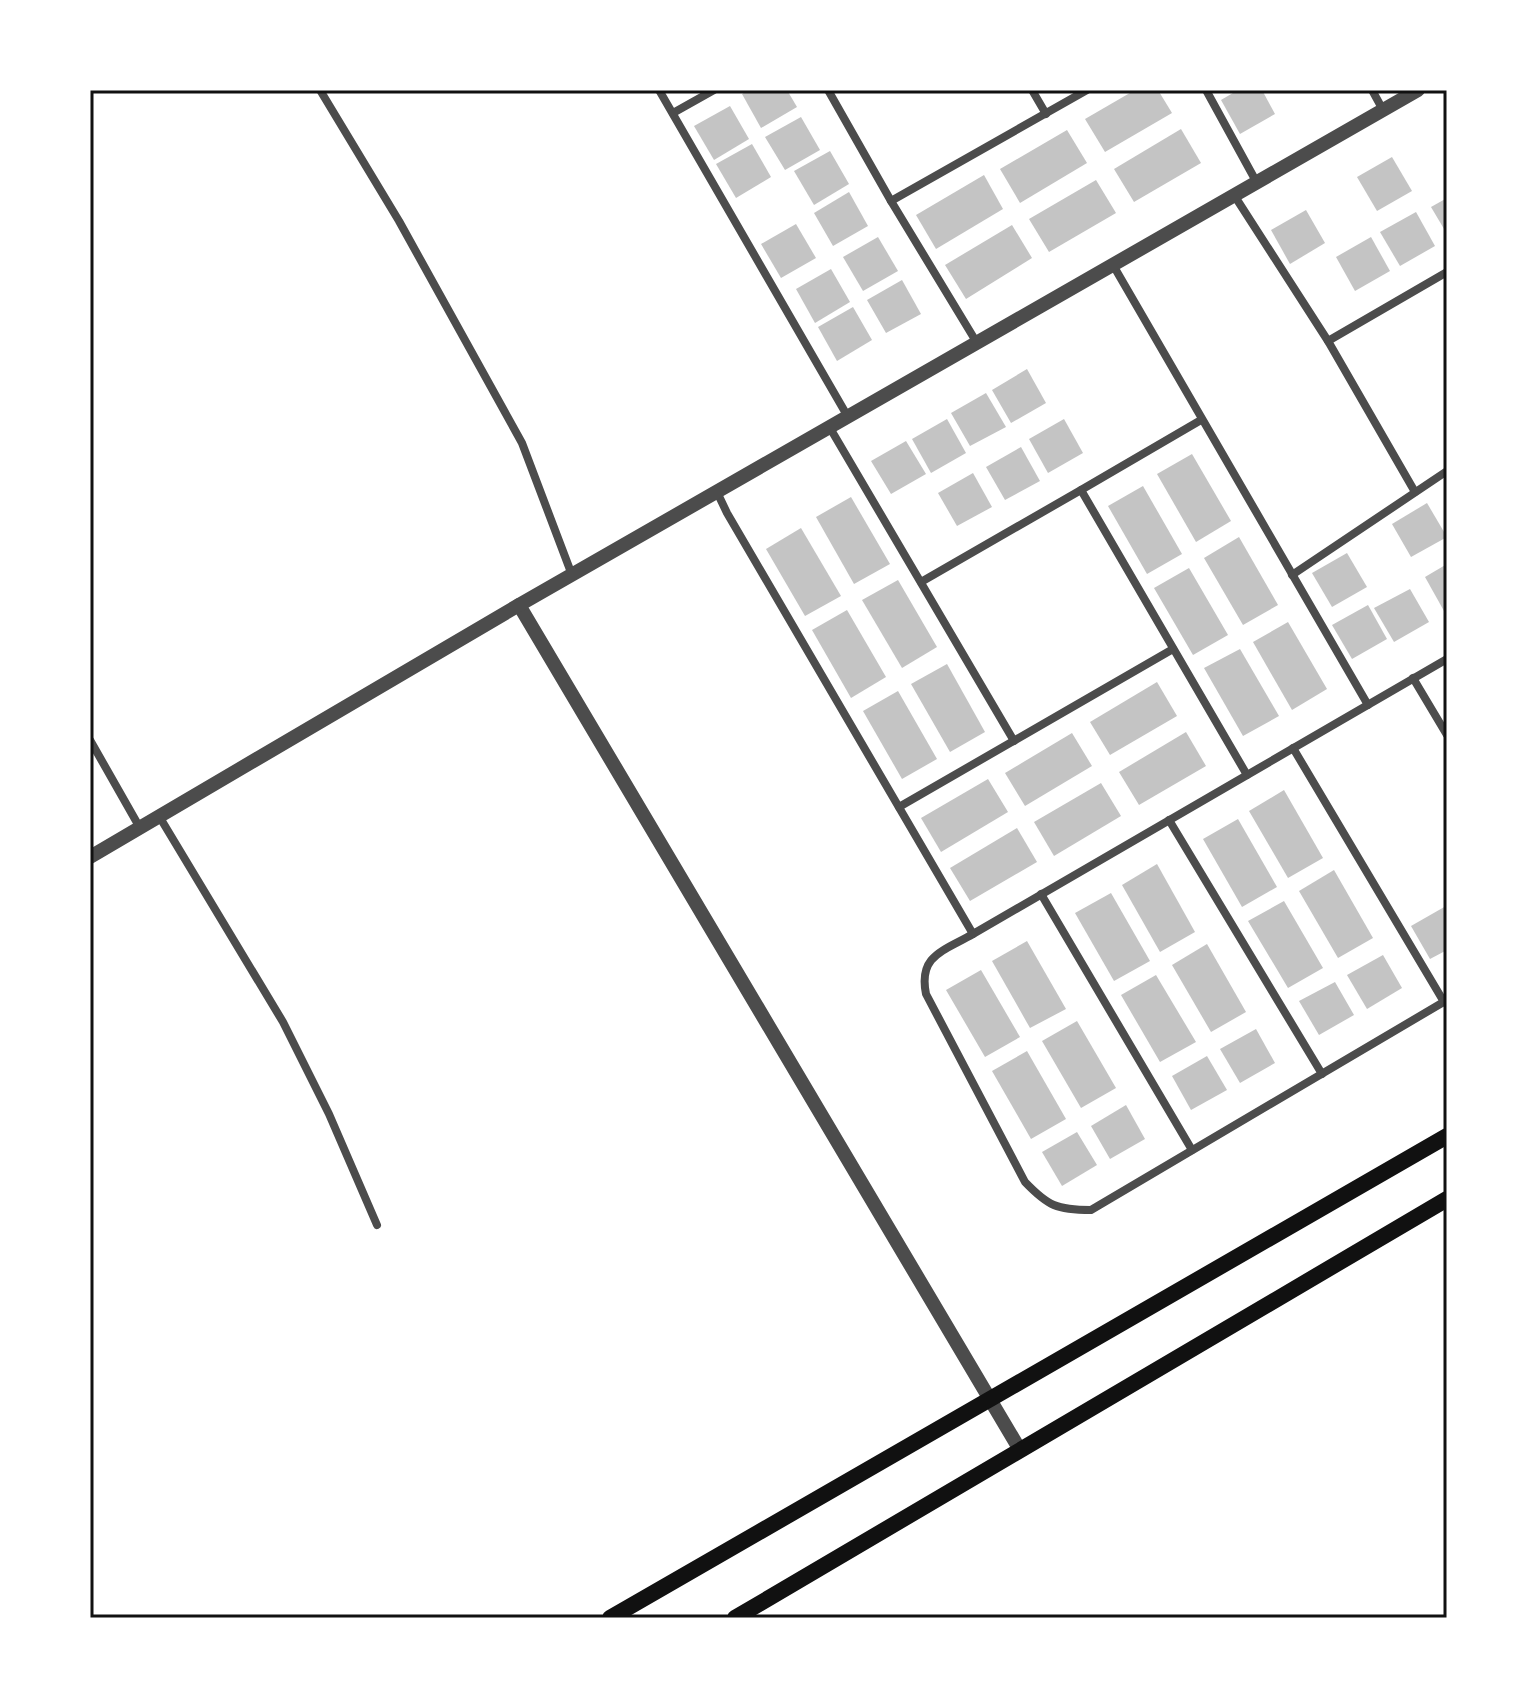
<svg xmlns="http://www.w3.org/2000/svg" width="1537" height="1708" font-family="Arial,sans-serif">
  <rect width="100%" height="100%" fill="#fff"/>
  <g fill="#c4c4c4">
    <polygon points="749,90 787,90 797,107 761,128 742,94"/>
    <polygon points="1135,90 1158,90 1172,113 1105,152 1085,119"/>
    <polygon points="1238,90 1262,90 1275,114 1240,134 1221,100"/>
    <polygon points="730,106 749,139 714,160 694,126"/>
    <polygon points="801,117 820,150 785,170 765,137"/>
    <polygon points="1181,129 1201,163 1134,202 1114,169"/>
    <polygon points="1067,130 1087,163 1020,203 1000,169"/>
    <polygon points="752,144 771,177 736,198 716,164"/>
    <polygon points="830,151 849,184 814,205 794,171"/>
    <polygon points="1392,157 1412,191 1377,211 1357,177"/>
    <polygon points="984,175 1003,209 936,249 916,215"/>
    <polygon points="1096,180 1116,213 1049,252 1029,219"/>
    <polygon points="849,192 868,226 833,246 814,213"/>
    <polygon points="1447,198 1447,234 1431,207"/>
    <polygon points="1306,210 1325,243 1290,264 1271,230"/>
    <polygon points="1416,212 1435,246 1400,266 1380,232"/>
    <polygon points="796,224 816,258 781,278 761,244"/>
    <polygon points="1012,225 1032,258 966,299 945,265"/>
    <polygon points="878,237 898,271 863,291 843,257"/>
    <polygon points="1371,237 1390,271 1355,291 1336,257"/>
    <polygon points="831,269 850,302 815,323 796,289"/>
    <polygon points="902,280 921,314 886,333 867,300"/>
    <polygon points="853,307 872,340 837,361 818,327"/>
    <polygon points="1027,369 1046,403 1011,423 992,390"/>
    <polygon points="986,393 1006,427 970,446 951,413"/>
    <polygon points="947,419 966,453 931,473 912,439"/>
    <polygon points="1064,419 1083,453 1048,473 1029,439"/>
    <polygon points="906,441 926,474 891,494 871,461"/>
    <polygon points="1021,447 1040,481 1005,500 986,467"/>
    <polygon points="1192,454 1231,521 1196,542 1157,474"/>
    <polygon points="973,473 992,507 957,526 938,493"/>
    <polygon points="1143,486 1182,554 1147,574 1108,506"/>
    <polygon points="851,497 890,564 854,584 816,517"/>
    <polygon points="1427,503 1447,537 1411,557 1392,524"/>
    <polygon points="801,528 841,596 805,616 766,549"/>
    <polygon points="1239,537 1278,605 1243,625 1204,558"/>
    <polygon points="1347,553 1367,587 1332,607 1312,573"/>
    <polygon points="1447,564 1447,609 1444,611 1425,577"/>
    <polygon points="1189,568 1228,635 1193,655 1154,588"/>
    <polygon points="898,580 937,647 902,668 862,600"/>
    <polygon points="1410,589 1429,622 1394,642 1374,608"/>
    <polygon points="1368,605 1387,639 1352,659 1332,625"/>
    <polygon points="847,610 886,677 851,698 812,630"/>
    <polygon points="1288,622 1327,689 1292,710 1253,642"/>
    <polygon points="1240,649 1279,716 1243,736 1204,668"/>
    <polygon points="947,664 985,732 950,752 911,684"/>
    <polygon points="1157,682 1177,716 1110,755 1090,722"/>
    <polygon points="898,691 937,759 902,779 863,711"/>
    <polygon points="1186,732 1206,766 1139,805 1119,772"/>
    <polygon points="1072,733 1092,766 1025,806 1005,773"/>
    <polygon points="988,779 1008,812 941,852 921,818"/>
    <polygon points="1101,783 1121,816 1054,856 1034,822"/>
    <polygon points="1284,790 1323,858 1288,878 1249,811"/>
    <polygon points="1238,819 1277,887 1242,907 1203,839"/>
    <polygon points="1017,828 1037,862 970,901 950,868"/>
    <polygon points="1157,864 1195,932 1160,952 1122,885"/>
    <polygon points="1334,870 1373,938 1338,958 1299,891"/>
    <polygon points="1111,893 1150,961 1114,981 1075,913"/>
    <polygon points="1284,901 1323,968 1288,988 1248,921"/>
    <polygon points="1446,906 1447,950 1430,959 1411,926"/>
    <polygon points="1027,941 1066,1009 1030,1028 992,961"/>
    <polygon points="1207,944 1246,1012 1211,1032 1172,965"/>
    <polygon points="1383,955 1402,988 1367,1009 1347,975"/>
    <polygon points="981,970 1020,1037 985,1057 946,990"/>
    <polygon points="1156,975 1196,1042 1160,1062 1121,995"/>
    <polygon points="1335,982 1354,1015 1319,1035 1299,1001"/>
    <polygon points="1077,1021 1116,1088 1081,1108 1042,1041"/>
    <polygon points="1256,1029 1275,1063 1240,1083 1220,1049"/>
    <polygon points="1027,1051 1066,1119 1031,1139 992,1071"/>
    <polygon points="1207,1056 1227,1090 1191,1110 1172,1076"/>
    <polygon points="1126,1105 1145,1139 1110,1159 1091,1126"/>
    <polygon points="1077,1132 1097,1165 1062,1186 1042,1152"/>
  </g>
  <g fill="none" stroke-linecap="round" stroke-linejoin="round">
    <g stroke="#4c4c4c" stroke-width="8">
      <polyline points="320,90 399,221 522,443 572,575"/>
      <polyline points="659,90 848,417"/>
      <polyline points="828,90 891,201"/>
      <polyline points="1032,90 1046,114"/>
      <polyline points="1206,90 1257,183"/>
      <polyline points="1372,90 1383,110"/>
      <polyline points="673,113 714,90"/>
      <polyline points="1234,195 1328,341 1415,492"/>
      <polyline points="1113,265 1368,705"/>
      <polyline points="1328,341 1447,272"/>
      <polyline points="977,343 891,201 1087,90"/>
      <polyline points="1201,420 1081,490 1247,775"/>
      <polyline points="830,428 1014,741"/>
      <polyline points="717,492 727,513 973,934 1447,659"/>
      <polyline points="1292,575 1447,471"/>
      <polyline points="921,582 1081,490"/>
      <polyline points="1413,678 1447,735"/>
      <polyline points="90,740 140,828"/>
      <polyline points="1293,748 1444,1002"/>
      <polyline points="899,807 1173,649"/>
      <polyline points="159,816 283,1022 329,1114 377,1225"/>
      <polyline points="1169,820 1322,1074"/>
      <polyline points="1041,894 1192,1150"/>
      <path d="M973 934C944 951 918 955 926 994L1025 1182C1048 1206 1057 1210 1091 1210L1447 1000"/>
    </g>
    <g stroke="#4c4c4c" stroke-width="14">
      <polyline points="519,605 1020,1450"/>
      <polyline points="90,857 519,605 1418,90"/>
    </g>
    <g stroke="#111" stroke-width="16">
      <polyline points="610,1618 1447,1136"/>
      <polyline points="735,1618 1447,1199"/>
    </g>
  </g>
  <rect width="1537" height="1708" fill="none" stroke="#ffffff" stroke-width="184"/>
  <rect x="92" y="92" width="1353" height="1524" fill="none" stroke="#111" stroke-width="3"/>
</svg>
